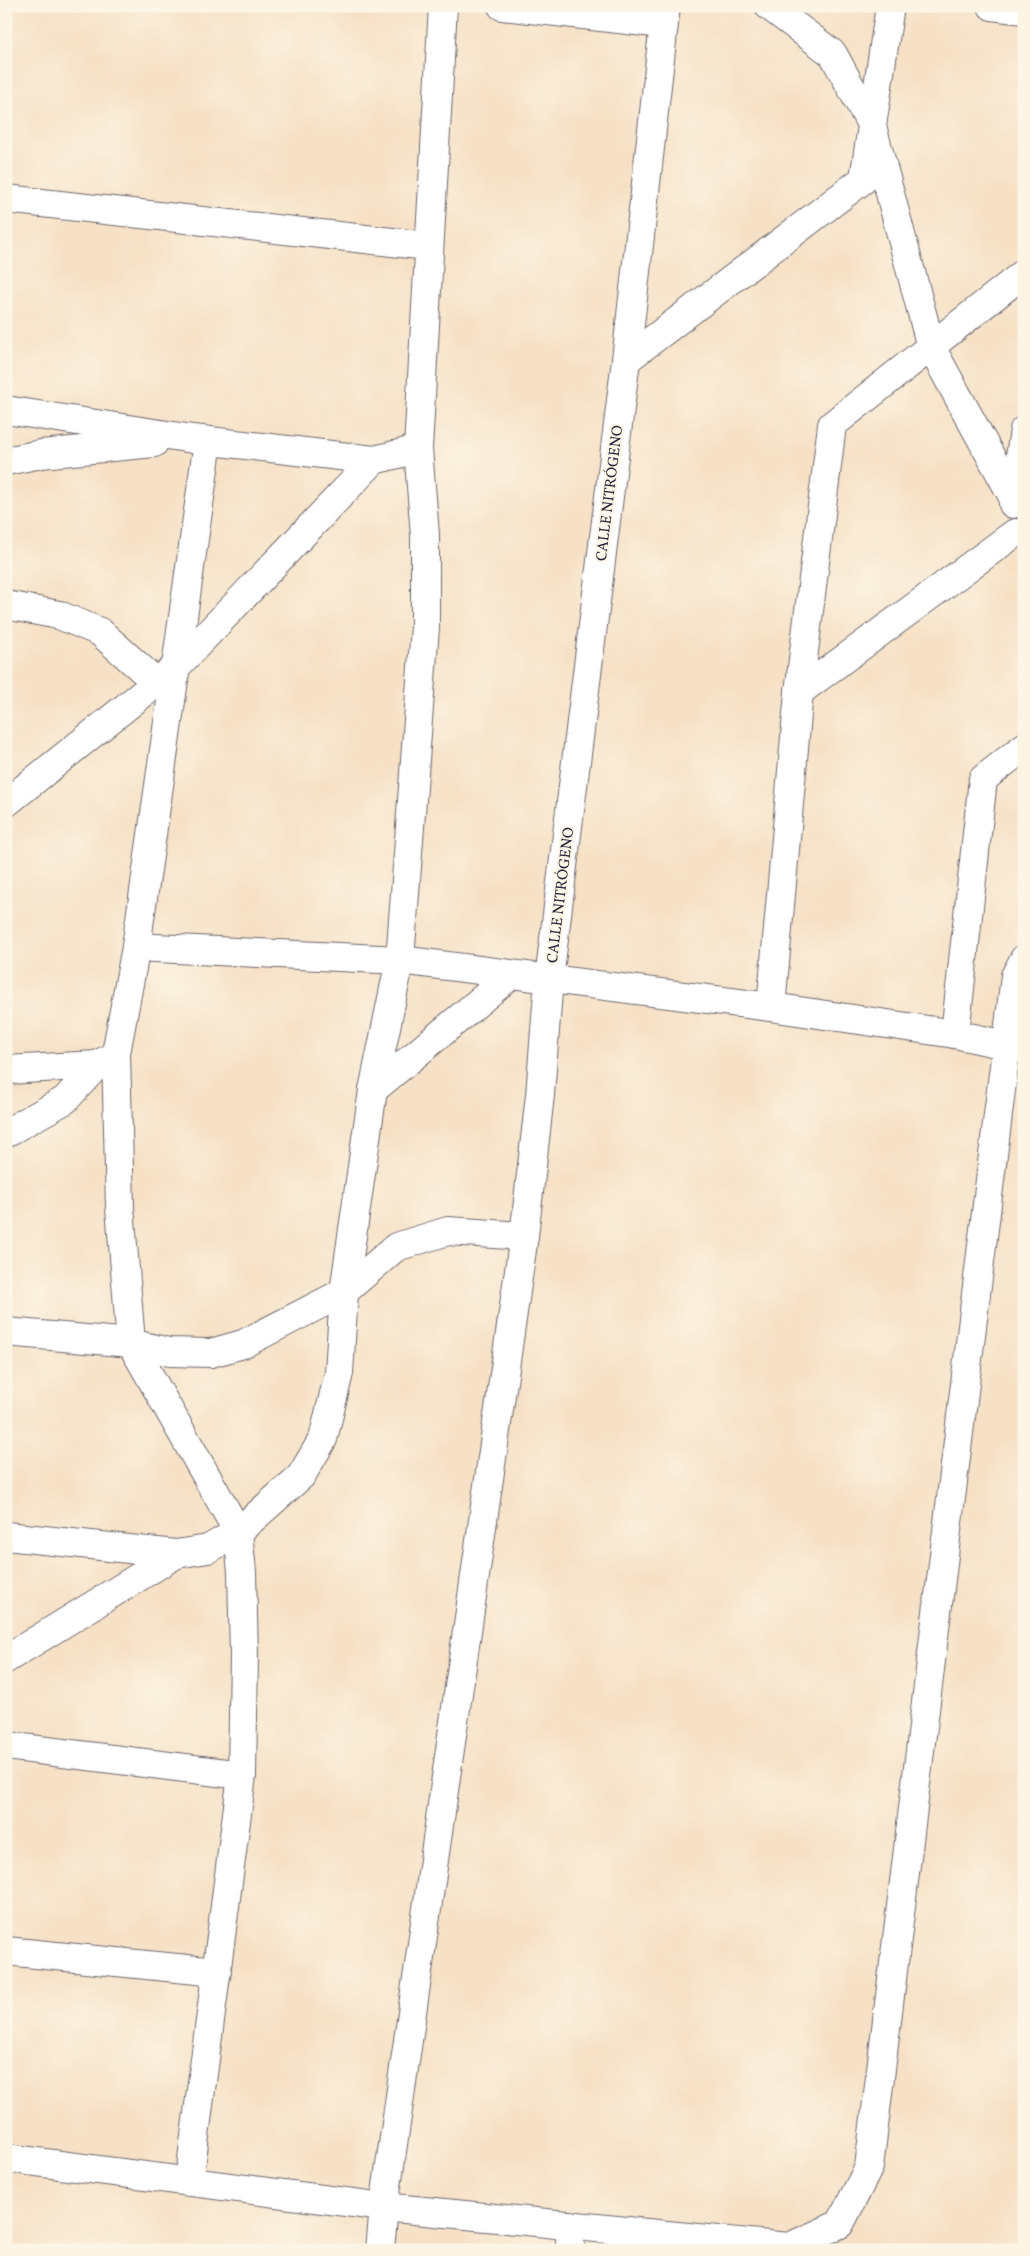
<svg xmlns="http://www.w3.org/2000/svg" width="1030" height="2256" font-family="Vollkorn,serif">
  <rect width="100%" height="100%" fill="#fcf5e5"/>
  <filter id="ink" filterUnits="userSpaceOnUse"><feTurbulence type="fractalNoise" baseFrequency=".02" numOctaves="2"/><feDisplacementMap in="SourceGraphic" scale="10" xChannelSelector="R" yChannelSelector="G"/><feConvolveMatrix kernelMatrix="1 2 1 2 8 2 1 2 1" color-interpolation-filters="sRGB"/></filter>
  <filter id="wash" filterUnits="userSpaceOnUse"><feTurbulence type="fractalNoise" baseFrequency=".0096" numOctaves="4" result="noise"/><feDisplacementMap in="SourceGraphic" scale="20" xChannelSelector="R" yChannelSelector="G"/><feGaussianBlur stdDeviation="1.12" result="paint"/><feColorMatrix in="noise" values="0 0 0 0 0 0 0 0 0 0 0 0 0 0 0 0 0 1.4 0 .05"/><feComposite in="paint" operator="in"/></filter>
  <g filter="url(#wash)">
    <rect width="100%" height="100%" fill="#f6e1c6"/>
  </g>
  <g filter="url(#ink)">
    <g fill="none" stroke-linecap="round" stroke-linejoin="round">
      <defs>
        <g id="street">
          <polyline points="502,6 663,24"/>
          <polyline points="769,6 833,54 872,126 931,347 1013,497"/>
          <polyline points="992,6 1024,10"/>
          <polyline points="6,199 428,246"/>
          <polyline points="626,360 864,179 890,6"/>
          <polyline points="6,410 193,439 374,460 418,449"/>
          <polyline points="6,461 41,454 154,443"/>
          <polyline points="1013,504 1024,430"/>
          <polyline points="6,605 59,615 100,632 156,682"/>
          <polyline points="799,692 1015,533"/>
          <polyline points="6,803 176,667 374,460"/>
          <polyline points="136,947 400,960 771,1007 955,1034 1024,1049"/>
          <polyline points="771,1007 799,692 832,425 1024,273"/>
          <polyline points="955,1034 983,779 1024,747"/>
          <polyline points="6,1070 97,1065 106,1060"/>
          <polyline points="373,1090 511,975"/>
          <polyline points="6,1133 65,1100 97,1065"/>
          <polyline points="6,1332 131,1343 169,1352 211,1353 243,1344 344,1292 396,1247 448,1231 524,1236"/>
          <polyline points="6,1536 176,1554 208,1549 238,1532 301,1476 323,1439 339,1373 344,1292 373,1090 400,960 425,627 425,535 418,449 443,6"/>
          <polyline points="6,1659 176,1554"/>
          <polyline points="6,1746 242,1775"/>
          <polyline points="6,1951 217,1972"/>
          <polyline points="6,2158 384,2207 789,2247 840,2224 869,2167 1015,976 1024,959"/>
          <polyline points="189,2182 242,1775 244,1656 242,1572 238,1532 131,1343 120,1208 116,1053 136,947 208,441"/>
          <polyline points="570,2225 570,2250"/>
          <polyline points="380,2250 384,2207 524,1236 540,1095 549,979 626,360 666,6"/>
        </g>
      </defs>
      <use href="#street" stroke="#6c656c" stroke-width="30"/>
      <use href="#street" stroke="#fff" stroke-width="28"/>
    </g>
  </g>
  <g text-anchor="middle" stroke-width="4.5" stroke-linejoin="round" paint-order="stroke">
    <g font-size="15" fill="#22223b" stroke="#fcf5e5">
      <text transform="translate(609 493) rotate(-83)" y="5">CALLE NITRÓGENO</text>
      <text transform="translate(560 895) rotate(-83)" y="5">CALLE NITRÓGENO</text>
    </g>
  </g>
  <rect width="1030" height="2256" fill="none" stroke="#fcf5e5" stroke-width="25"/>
</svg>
